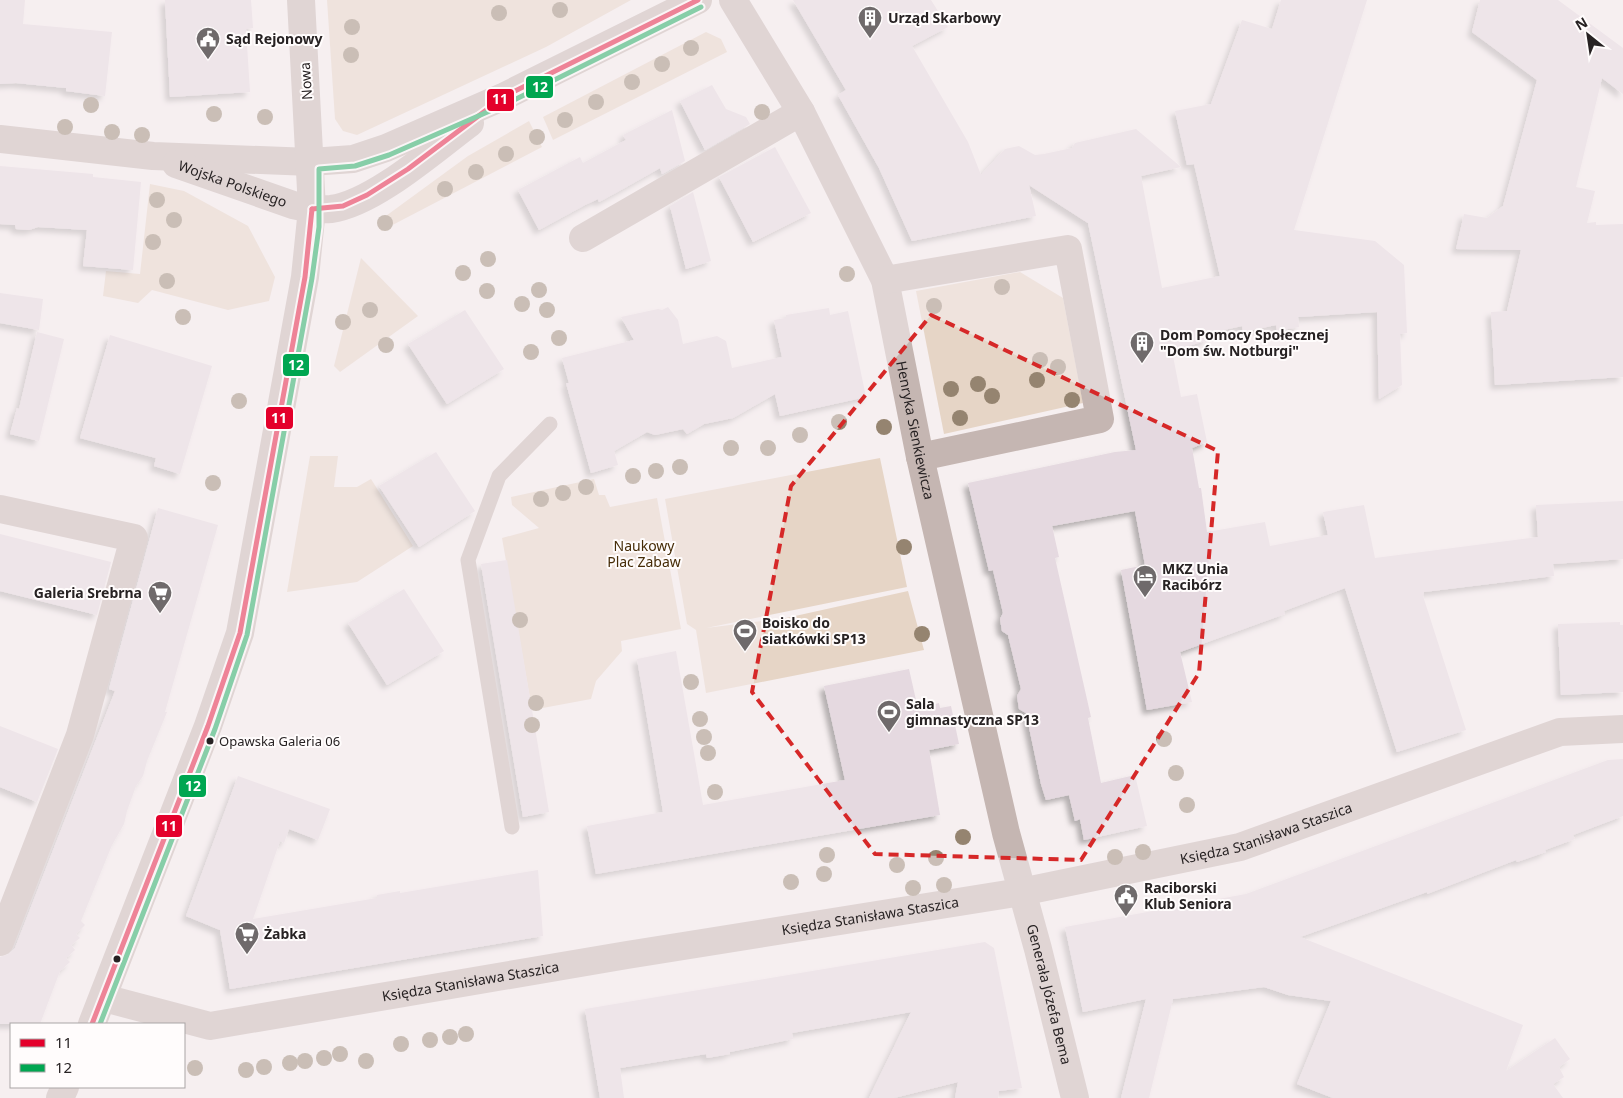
<svg xmlns="http://www.w3.org/2000/svg" width="1623" height="1098" font-family="'Noto Sans',sans-serif">
  <defs>
    <filter id="shadow"><feDropShadow dx="-4.5" dy="4.5" stdDeviation="2.5" flood-color="#0004"/></filter>
  </defs>
  <rect width="100%" height="100%" fill="#f6eff0"/>
  <g fill="#e6d5c6">
    <polygon points="327,0 631,0 546,47 357,135 343,131 335,119"/>
    <polygon points="706,32 721,39 727,52 553,140 543,117"/>
    <polygon points="529,121 542,147 381,231 379,221 468,156"/>
    <polygon points="150,184 184,191 248,226 275,277 269,301 228,310 152,290 138,303 103,296 106,271 140,274"/>
    <polygon points="361,258 418,316 340,372 334,366"/>
    <polygon points="1020,272 1063,298 1083,403 944,434 916,291"/>
    <polygon points="310,456 338,456 334,487 357,487 371,479 413,546 357,582 287,592"/>
    <polygon points="880,458 907,587 706,628 786,618 908,591 924,650 706,693 696,630 687,624 665,499"/>
    <polygon points="594,479 599,495 605,495 610,507 657,498 681,629 621,641 622,651 596,681 591,699 532,710 502,538 539,528 512,505 511,497"/>
  </g>
  <g fill="#e5d9e0" filter="url(#shadow)">
    <polygon points="0,0 25,0 23,24 112,32 105,96 66,91 66,88 16,83 0,84"/>
    <polygon points="165,0 251,0 253,28 246,29 250,92 170,97"/>
    <polygon points="793,0 931,0 948,27 912,46 968,142 981,175 1005,149 1019,146 1035,155 1044,154 1072,148 1075,143 1136,129 1181,167 1141,176 1162,288 1220,276 1194,164 1187,165 1175,111 1211,104 1242,20 1272,29 1281,0 1367,0 1294,230 1375,241 1404,265 1407,333 1400,334 1402,385 1379,399 1377,312 1298,317 1299,327 1277,331 1276,325 1243,332 1242,326 1210,333 1205,341 1172,351 1181,397 1197,394 1207,442 1192,448 1199,488 1201,488 1207,532 1265,522 1270,546 1328,535 1323,512 1364,505 1375,558 1538,537 1536,505 1623,501 1623,559 1553,564 1554,576 1424,592 1423,596 1466,730 1397,752 1345,588 1284,611 1285,614 1180,652 1192,702 1147,710 1121,570 1145,565 1135,511 1052,526 1059,557 1055,558 1091,717 1088,718 1101,783 1135,775 1147,826 1084,840 1080,819 1075,821 1069,795 1046,800 1041,784 1026,713 1019,709 1017,696 1021,689 1008,635 1002,631 1000,619 1003,613 993,570 989,571 968,483 1115,452 1136,450 1088,223 1029,185 1036,216 912,241 879,168 838,95 846,90"/>
    <polygon points="1480,0 1558,0 1623,48 1623,94 1602,78 1576,187 1595,191 1587,223 1596,222 1596,225 1623,224 1623,377 1495,385 1491,312 1507,311 1521,250 1456,249 1464,214 1487,218 1503,206 1537,80 1472,32"/>
    <polygon points="712,85 726,109 746,117 750,124 705,150 680,101"/>
    <polygon points="672,110 685,161 662,174 660,168 621,190 599,202 598,199 585,205 539,230 518,190 580,157 583,163 626,140 623,135"/>
    <polygon points="775,147 811,213 753,242 719,177"/>
    <polygon points="0,166 93,174 93,177 141,182 133,270 83,266 87,230 38,227 29,230 16,229 15,225 0,224"/>
    <polygon points="693,192 711,261 686,269 670,206"/>
    <polygon points="0,293 43,299 39,330 0,323"/>
    <polygon points="668,307 678,320 683,344 717,336 726,341 732,368 782,357 774,320 786,318 786,315 829,308 830,315 848,311 866,397 780,416 775,394 733,418 704,424 687,434 683,429 655,435 647,432 614,451 618,465 591,473 566,383 569,383 562,358 634,340 621,317 658,309 662,310"/>
    <polygon points="465,310 504,369 447,404 408,344"/>
    <polygon points="37,332 64,339 39,441 10,434 17,408 19,409"/>
    <polygon points="110,335 212,366 180,474 154,466 156,458 80,438"/>
    <polygon points="436,452 475,511 419,547 379,486"/>
    <polygon points="158,508 218,525 165,712 167,712 147,761 143,776 136,786 127,811 124,824 112,845 81,921 85,925 76,934 80,938 71,945 75,950 66,958 70,962 60,971 40,1024 0,1024 0,957 9,954 15,948 115,691 109,689"/>
    <polygon points="0,534 111,562 97,615 0,591"/>
    <polygon points="507,560 549,812 523,817 481,564"/>
    <polygon points="404,589 444,651 387,685 348,623"/>
    <polygon points="1620,622 1620,625 1623,625 1623,692 1561,695 1558,624"/>
    <polygon points="676,651 703,805 845,780 824,686 909,669 918,709 939,703 940,708 951,706 959,744 929,750 940,815 596,874 587,826 663,812 637,659"/>
    <polygon points="0,726 58,749 37,802 0,787"/>
    <polygon points="1623,759 1623,816 1573,835 1575,839 1545,850 1546,852 1517,862 1516,860 1427,894 1427,892 1300,937 1523,1025 1506,1071 1555,1038 1570,1059 1559,1067 1564,1077 1553,1084 1563,1098 1333,1098 1297,1084 1331,1001 1288,995 1264,987 1173,999 1149,1098 1121,1098 1146,999 1083,1012 1065,927 1246,894 1608,760"/>
    <polygon points="238,776 330,809 318,840 289,829 284,843 280,841 253,919 377,898 377,895 400,891 400,893 538,870 543,936 230,989 220,930 186,916"/>
    <polygon points="985,942 994,948 1022,1088 999,1091 998,1098 955,1098 958,1082 894,1098 869,1098 911,1012 792,1033 793,1039 730,1052 730,1054 707,1058 706,1054 620,1068 624,1098 600,1098 585,1009"/>
  </g>
  <g fill="none" stroke-linecap="round" stroke-linejoin="round">
    <polyline stroke="#c5b6b2" stroke-width="15" points="512,827 468,560 499,476 550,424"/>
    <g stroke="#c5b6b2" stroke-width="28">
      <path id="s1" d="M733 0 801 112 885 280 920 457 1006 833 1038 949 1075 1098"/>
      <polyline points="0,139 153,156 311,162 353,159 386,148 505,96 698,0"/>
      <path id="s2" d="M176 164 293 205C306 208 318 210 331 209 373 204 435 149 470 123"/>
      <polyline points="583,238 801,112"/>
      <polyline points="885,280 1068,249 1100,419 920,457"/>
      <polyline points="0,509 134,538 80,735 0,942"/>
      <path id="s3" d="M104 998 210 1026 627 955 1021 892 1240 847 1560 732 1623 729"/>
      <polyline points="92,1024 208,726 240,633 305,277 312,209 301,0"/>
      <polyline points="60,1098 65,1087"/>
    </g>
    <defs>
      <g id="bus-1">
        <polyline points="312,209 343,206 367,195 408,169 505,96 698,0"/>
        <polyline points="92,1024 208,726 240,633 305,277 312,209"/>
      </g>
      <polyline id="bus-2" points="100,1024 215,729 247,635 312,278 319,227 319,169 355,166 389,155 508,103 701,7"/>
    </defs>
    <use href="#bus-1" stroke="#fffcfc" stroke-width="9"/>
    <use href="#bus-2" stroke="#fffcfc" stroke-width="9"/>
    <use href="#bus-1" stroke="#e4002b" stroke-width="5"/>
    <use href="#bus-2" stroke="#00a651" stroke-width="5"/>
  </g>
  <g fill="#958470">
    <circle cx="560" cy="10" r="8"/>
    <circle cx="499" cy="13" r="8"/>
    <circle cx="352" cy="27" r="8"/>
    <circle cx="691" cy="48" r="8"/>
    <circle cx="351" cy="55" r="8"/>
    <circle cx="662" cy="64" r="8"/>
    <circle cx="632" cy="82" r="8"/>
    <circle cx="596" cy="102" r="8"/>
    <circle cx="91" cy="105" r="8"/>
    <circle cx="762" cy="112" r="8"/>
    <circle cx="214" cy="114" r="8"/>
    <circle cx="265" cy="117" r="8"/>
    <circle cx="565" cy="120" r="8"/>
    <circle cx="65" cy="127" r="8"/>
    <circle cx="112" cy="132" r="8"/>
    <circle cx="142" cy="135" r="8"/>
    <circle cx="537" cy="137" r="8"/>
    <circle cx="506" cy="154" r="8"/>
    <circle cx="476" cy="172" r="8"/>
    <circle cx="445" cy="189" r="8"/>
    <circle cx="157" cy="200" r="8"/>
    <circle cx="174" cy="220" r="8"/>
    <circle cx="385" cy="223" r="8"/>
    <circle cx="153" cy="242" r="8"/>
    <circle cx="488" cy="259" r="8"/>
    <circle cx="463" cy="273" r="8"/>
    <circle cx="847" cy="274" r="8"/>
    <circle cx="167" cy="281" r="8"/>
    <circle cx="1002" cy="287" r="8"/>
    <circle cx="539" cy="290" r="8"/>
    <circle cx="487" cy="291" r="8"/>
    <circle cx="522" cy="304" r="8"/>
    <circle cx="934" cy="306" r="8"/>
    <circle cx="370" cy="310" r="8"/>
    <circle cx="547" cy="310" r="8"/>
    <circle cx="183" cy="317" r="8"/>
    <circle cx="343" cy="322" r="8"/>
    <circle cx="559" cy="338" r="8"/>
    <circle cx="386" cy="345" r="8"/>
    <circle cx="531" cy="352" r="8"/>
    <circle cx="1040" cy="360" r="8"/>
    <circle cx="1058" cy="367" r="8"/>
    <circle cx="1037" cy="380" r="8"/>
    <circle cx="978" cy="384" r="8"/>
    <circle cx="951" cy="389" r="8"/>
    <circle cx="992" cy="396" r="8"/>
    <circle cx="1072" cy="400" r="8"/>
    <circle cx="239" cy="401" r="8"/>
    <circle cx="960" cy="418" r="8"/>
    <circle cx="839" cy="422" r="8"/>
    <circle cx="884" cy="427" r="8"/>
    <circle cx="800" cy="435" r="8"/>
    <circle cx="731" cy="448" r="8"/>
    <circle cx="768" cy="448" r="8"/>
    <circle cx="680" cy="467" r="8"/>
    <circle cx="656" cy="471" r="8"/>
    <circle cx="633" cy="476" r="8"/>
    <circle cx="213" cy="483" r="8"/>
    <circle cx="586" cy="487" r="8"/>
    <circle cx="563" cy="493" r="8"/>
    <circle cx="541" cy="499" r="8"/>
    <circle cx="904" cy="547" r="8"/>
    <circle cx="520" cy="620" r="8"/>
    <circle cx="922" cy="634" r="8"/>
    <circle cx="691" cy="682" r="8"/>
    <circle cx="536" cy="703" r="8"/>
    <circle cx="700" cy="719" r="8"/>
    <circle cx="532" cy="725" r="8"/>
    <circle cx="704" cy="737" r="8"/>
    <circle cx="1164" cy="739" r="8"/>
    <circle cx="708" cy="753" r="8"/>
    <circle cx="1176" cy="773" r="8"/>
    <circle cx="715" cy="792" r="8"/>
    <circle cx="1187" cy="805" r="8"/>
    <circle cx="963" cy="837" r="8"/>
    <circle cx="1143" cy="852" r="8"/>
    <circle cx="827" cy="855" r="8"/>
    <circle cx="1115" cy="857" r="8"/>
    <circle cx="936" cy="858" r="8"/>
    <circle cx="897" cy="865" r="8"/>
    <circle cx="824" cy="874" r="8"/>
    <circle cx="791" cy="882" r="8"/>
    <circle cx="944" cy="885" r="8"/>
    <circle cx="913" cy="888" r="8"/>
    <circle cx="466" cy="1034" r="8"/>
    <circle cx="450" cy="1037" r="8"/>
    <circle cx="430" cy="1040" r="8"/>
    <circle cx="401" cy="1044" r="8"/>
    <circle cx="340" cy="1054" r="8"/>
    <circle cx="324" cy="1058" r="8"/>
    <circle cx="305" cy="1061" r="8"/>
    <circle cx="366" cy="1061" r="8"/>
    <circle cx="290" cy="1063" r="8"/>
    <circle cx="264" cy="1067" r="8"/>
    <circle cx="195" cy="1068" r="8"/>
    <circle cx="246" cy="1070" r="8"/>
  </g>
  <path d="M0 0H1623V1098H0ZM931 315 1218 451 1199 673 1081 860 875 854 752 692 791 486Z" fill="#f6eff0" fill-opacity=".55" fill-rule="evenodd"/>
  <path fill="none" stroke="#d62828" stroke-width="4" stroke-dasharray="10 6" stroke-linejoin="round" d="M931 315 1218 451 1199 673 1081 860 875 854 752 692 791 486Z"/>
  <defs>
    <symbol id="building-pin" viewBox="-11 -11 22 30"><path d="M0 17L-7.5 6A9.5 9.5 0 1 1 7.5 6Z" fill="#6f6a6b" stroke="#fffcfc"/><path d="M-4-6H4V6H1V3H-1V6H-4ZM-2.5-4.3h1.7v1.8h-1.7ZM.8-4.3h1.7v1.8H.8ZM-2.5-1h1.7V.8h-1.7ZM.8-1h1.7V.8H.8Z" fill="#fff"/></symbol>
    <symbol id="civic-pin" viewBox="-11 -11 22 30"><path d="M0 17L-7.5 6A9.5 9.5 0 1 1 7.5 6Z" fill="#6f6a6b" stroke="#fffcfc"/><path d="M-.6-6.5H3V-4.5H.6V-3L4-1V1h2V6H-6V1h2V-1L-.6-3ZM-1.2 2.5V6h2.4V2.5Z" fill="#fff"/></symbol>
    <symbol id="hotel-pin" viewBox="-11 -11 22 30"><path d="M0 17L-7.5 6A9.5 9.5 0 1 1 7.5 6Z" fill="#6f6a6b" stroke="#fffcfc"/><path d="M-6-4.5h1.5V1H6V5H4.5V3h-9V5H-6ZM-4 0a1.8 1.8 0 1 1 3.6 0ZM.5 0V-2.5h3Q6-2.5 6 0Z" fill="#fff"/></symbol>
    <symbol id="supermarket-pin" viewBox="-11 -11 22 30"><path d="M0 17L-7.5 6A9.5 9.5 0 1 1 7.5 6Z" fill="#6f6a6b" stroke="#fffcfc"/><path d="M-6-5.5h2.5l.6 2H6L4.5 2H-2.5L-4.4-4H-6ZM-1.5 3.2a1.3 1.3 0 1 0 .1 0ZM3 3.2a1.3 1.3 0 1 0 .1 0Z" fill="#fff"/></symbol>
    <symbol id="stadium-pin" viewBox="-11 -11 22 30"><path d="M0 17L-7.5 6A9.5 9.5 0 1 1 7.5 6Z" fill="#6f6a6b" stroke="#fffcfc"/><path d="M0-5a6.5 5 0 1 0 0 10a6.5 5 0 1 0 0-10ZM-3.5-1.8h7v3.6h-7Z" fill="#fff"/></symbol>
  </defs>
  <g fill-rule="evenodd">
    <use href="#building-pin" x="856" y="4" width="28" height="38"/>
    <use href="#civic-pin" x="194" y="25" width="28" height="38"/>
    <use href="#building-pin" x="1128" y="329" width="28" height="38"/>
    <use href="#hotel-pin" x="1131" y="563" width="28" height="38"/>
    <use href="#supermarket-pin" x="146" y="579" width="28" height="38"/>
    <use href="#stadium-pin" x="731" y="617" width="28" height="38"/>
    <use href="#stadium-pin" x="875" y="698" width="28" height="38"/>
    <use href="#civic-pin" x="1112" y="882" width="28" height="38"/>
    <use href="#supermarket-pin" x="233" y="920" width="28" height="38"/>
  </g>
  <g fill="#272223" stroke="#fffcfc" stroke-width="2">
    <circle cx="210" cy="741" r="4.5"/>
    <circle cx="117" cy="959" r="4.5"/>
  </g>
  <g text-anchor="middle" stroke-width="4" stroke-linejoin="round" paint-order="stroke">
    <g font-size="13" fill="#272223" stroke="#fffcfc" text-anchor="start">
      <text x="219" y="746">Opawska Galeria 06</text>
    </g>
    <g font-size="14" font-weight="bold" fill="#272223" stroke="#fffcfc" text-anchor="start">
      <text x="888" y="23">Urząd Skarbowy</text>
      <text x="226" y="44">Sąd Rejonowy</text>
      <text x="1160" y="340">Dom Pomocy Społecznej<tspan x="1160" dy="16">"Dom św. Notburgi"</tspan></text>
      <text x="1162" y="574">MKZ Unia<tspan x="1162" dy="16">Racibórz</tspan></text>
      <text x="142" y="598" text-anchor="end">Galeria Srebrna</text>
      <text x="762" y="628">Boisko do<tspan x="762" dy="16">siatkówki SP13</tspan></text>
      <text x="906" y="709">Sala<tspan x="906" dy="16">gimnastyczna SP13</tspan></text>
      <text x="1144" y="893">Raciborski<tspan x="1144" dy="16">Klub Seniora</tspan></text>
      <text x="264" y="939">Żabka</text>
    </g>
    <g font-size="14" fill="#272223" stroke="#fffcfc">
      <text transform="translate(306 81) rotate(-94)" y="5">Nowa</text>
      <text dy="5" stroke="none"><textPath href="#s2" startOffset="60">Wojska Polskiego</textPath></text>
      <text dy="5" stroke="none"><textPath href="#s1" startOffset="472">Henryka Sienkiewicza</textPath></text>
      <text dy="5" stroke="none"><textPath href="#s3" startOffset="1184">Księdza Stanisława Staszica</textPath></text>
      <text dy="5" stroke="none"><textPath href="#s3" startOffset="779">Księdza Stanisława Staszica</textPath></text>
      <text dy="5" stroke="none"><textPath href="#s3" startOffset="374">Księdza Stanisława Staszica</textPath></text>
      <text dy="5" stroke="none"><textPath href="#s1" startOffset="1052">Generała Józefa Bema</textPath></text>
    </g>
    <g font-size="14" fill="#462c07" stroke="#fffcfc">
      <text x="644" y="551">Naukowy<tspan x="644" dy="16">Plac Zabaw</tspan></text>
    </g>
  </g>
  <g stroke="#fffcfc" stroke-width="2">
    <rect x="525" y="75" width="29" height="24" rx="5" fill="#00a651"/>
    <rect x="486" y="88" width="29" height="24" rx="5" fill="#e4002b"/>
    <rect x="282" y="353" width="28" height="24" rx="5" fill="#00a651"/>
    <rect x="265" y="406" width="29" height="24" rx="5" fill="#e4002b"/>
    <rect x="178" y="774" width="29" height="24" rx="5" fill="#00a651"/>
    <rect x="155" y="814" width="28" height="24" rx="5" fill="#e4002b"/>
  </g>
  <g font-size="14" text-anchor="middle" font-weight="bold" fill="#fff">
    <text x="540" y="92">12</text>
    <text x="500" y="104">11</text>
    <text x="296" y="370">12</text>
    <text x="279" y="423">11</text>
    <text x="193" y="791">12</text>
    <text x="169" y="831">11</text>
  </g>
  <rect x="10" y="1023" width="175" height="65" fill="#fffcfc" stroke="#a9a5a5"/>
  <rect x="20" y="1039" width="25" height="8" fill="#e4002b" stroke="#a9a5a5"/>
  <text x="55" y="1048" font-size="15" fill="#272223">11</text>
  <rect x="20" y="1064" width="25" height="8" fill="#00a651" stroke="#a9a5a5"/>
  <text x="55" y="1073" font-size="15" fill="#272223">12</text>
  <g transform="translate(1588 35) rotate(330)" stroke="#fffcfc" stroke-width="4" paint-order="stroke">
  <path d="M0-4L9 19L0 12L-9 19Z" fill="#272223"/>
  <text y="-8" font-size="14" font-weight="bold" text-anchor="middle" fill="#272223">N</text>
  </g>
</svg>
